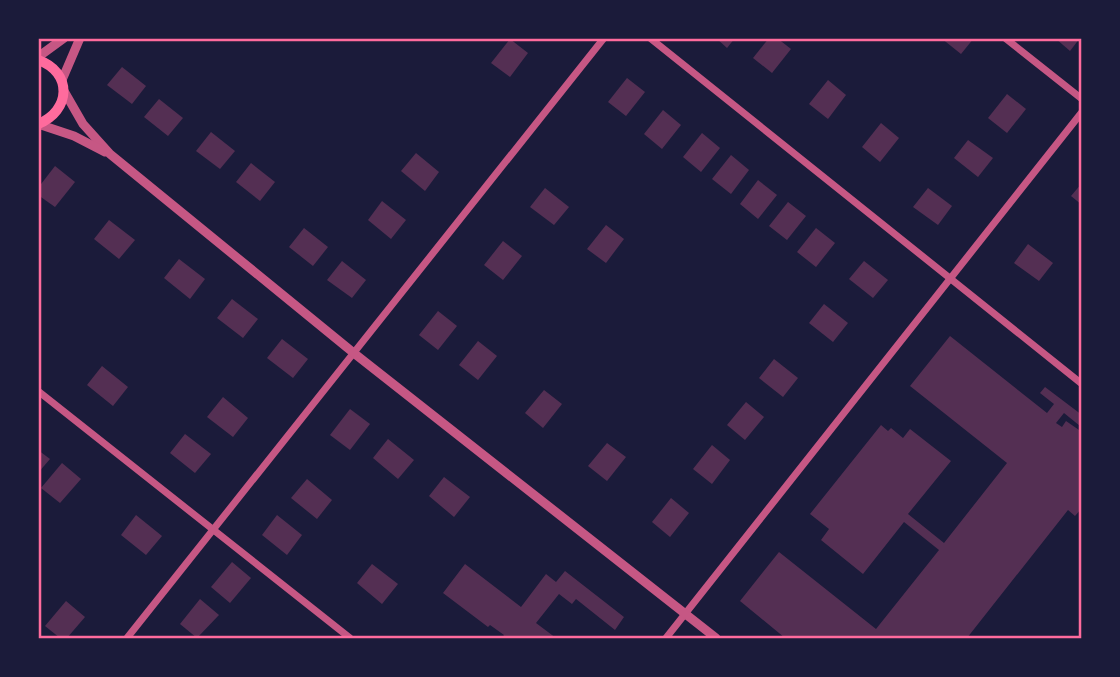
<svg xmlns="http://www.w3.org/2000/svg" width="1120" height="677" font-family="'Archivo Narrow',sans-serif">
  <rect width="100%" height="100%" fill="#1b1b3a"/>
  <g fill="#542f53">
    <polygon points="716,38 735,38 727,48"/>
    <polygon points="769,38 777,38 791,49 772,73 753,58"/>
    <polygon points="941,38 974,38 961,54"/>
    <polygon points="1055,38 1080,38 1070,51"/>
    <polygon points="510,39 528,53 510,77 491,63"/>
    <polygon points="122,67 146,86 132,104 107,85"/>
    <polygon points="627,78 645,92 626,116 608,102"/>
    <polygon points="828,80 846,95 828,119 809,104"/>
    <polygon points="1007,94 1026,109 1007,133 988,118"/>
    <polygon points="159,99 183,118 168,136 144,117"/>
    <polygon points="663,110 681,125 662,149 644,134"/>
    <polygon points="881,123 899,138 880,162 862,147"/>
    <polygon points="211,132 235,151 220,169 196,151"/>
    <polygon points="702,133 720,148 701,172 683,157"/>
    <polygon points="968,140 993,158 978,177 954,158"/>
    <polygon points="416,153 439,172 425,191 401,171"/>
    <polygon points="731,155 749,170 731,194 712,179"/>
    <polygon points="251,163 275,182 260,201 236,182"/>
    <polygon points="55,166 75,182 55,207 38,195 38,188"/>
    <polygon points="758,180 777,195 758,219 740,204"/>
    <polygon points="1082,183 1082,205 1071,196"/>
    <polygon points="545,188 569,207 554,225 530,207"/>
    <polygon points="928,188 952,206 938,225 913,207"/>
    <polygon points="382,201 406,220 391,239 368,220"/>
    <polygon points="788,202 806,216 787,240 769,226"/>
    <polygon points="109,220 135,240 119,259 94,239"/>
    <polygon points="606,225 624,239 606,263 587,249"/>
    <polygon points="304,228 328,247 313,266 289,247"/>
    <polygon points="816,228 835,243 816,267 797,252"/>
    <polygon points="503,241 522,256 503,280 484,265"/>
    <polygon points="1028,244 1053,263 1039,281 1014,263"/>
    <polygon points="179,259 205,279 190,299 164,278"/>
    <polygon points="342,261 366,280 352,298 327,280"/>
    <polygon points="864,261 888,280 873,298 849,279"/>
    <polygon points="232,299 258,319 243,338 217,318"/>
    <polygon points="824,304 848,323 833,342 809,323"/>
    <polygon points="438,311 457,326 438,350 419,335"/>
    <polygon points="950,336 1047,413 1054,404 1040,393 1045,387 1082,415 1080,426 1064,413 1056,423 1062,427 1066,421 1082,432 1082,508 1075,516 1068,510 967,638 785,638 740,601 779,552 876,629 939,550 904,522 863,574 821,540 829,529 810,514 881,425 888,431 891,428 903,438 910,429 951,461 908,514 944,543 1007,463 910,386"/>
    <polygon points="282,339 308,359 293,378 267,358"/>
    <polygon points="478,341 497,356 478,380 459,365"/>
    <polygon points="774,359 798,378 783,397 759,378"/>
    <polygon points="102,366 128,387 113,406 87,385"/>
    <polygon points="544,390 562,404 543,428 525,413"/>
    <polygon points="223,397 248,418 233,437 207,417"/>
    <polygon points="746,402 764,417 745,440 727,425"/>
    <polygon points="350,409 370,424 350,450 330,435"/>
    <polygon points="185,434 211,454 195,473 170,453"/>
    <polygon points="388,439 414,460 398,479 373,458"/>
    <polygon points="607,443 626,457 607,481 588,466"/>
    <polygon points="712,445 730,460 712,484 693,469"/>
    <polygon points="38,450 50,459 38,473"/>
    <polygon points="62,463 81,479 60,503 41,488"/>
    <polygon points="444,477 470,497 454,517 429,496"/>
    <polygon points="307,479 332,500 317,519 291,498"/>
    <polygon points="671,498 689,513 670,537 652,522"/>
    <polygon points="136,515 162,536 146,555 121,535"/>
    <polygon points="277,515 302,535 287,555 262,535"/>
    <polygon points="232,562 251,578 230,603 211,587"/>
    <polygon points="372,564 398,584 382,604 357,583"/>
    <polygon points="465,564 521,607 546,574 556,582 565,571 624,617 615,630 576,599 572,604 559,594 536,623 556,638 502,638 504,635 490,625 488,627 443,593"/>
    <polygon points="200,599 219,615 197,638 180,624"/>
    <polygon points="66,601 85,617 67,638 60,638 45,626"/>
  </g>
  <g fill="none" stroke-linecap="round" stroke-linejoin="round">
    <g stroke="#c65784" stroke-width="7">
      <polyline points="650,38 1082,384"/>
      <polyline points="1005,38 1082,99"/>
      <polyline points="38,391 350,638"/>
      <polyline points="127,638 604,38"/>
      <polyline points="666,638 1082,112"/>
    </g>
    <g stroke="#c65784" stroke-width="9">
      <polyline points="38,57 64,38"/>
      <polyline points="62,80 80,38"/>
      <polyline points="64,91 83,124 110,154 355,354 716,638"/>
      <polyline points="38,124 74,136 105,152"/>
    </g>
    <path stroke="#ff6b9d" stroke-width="10" d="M38 60C73 72 71 111 38 124"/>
  </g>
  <rect width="1120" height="677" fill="none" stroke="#1b1b3a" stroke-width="80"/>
  <rect x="40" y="40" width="1040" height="597" fill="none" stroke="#ff6b9d" stroke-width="2.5"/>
</svg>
